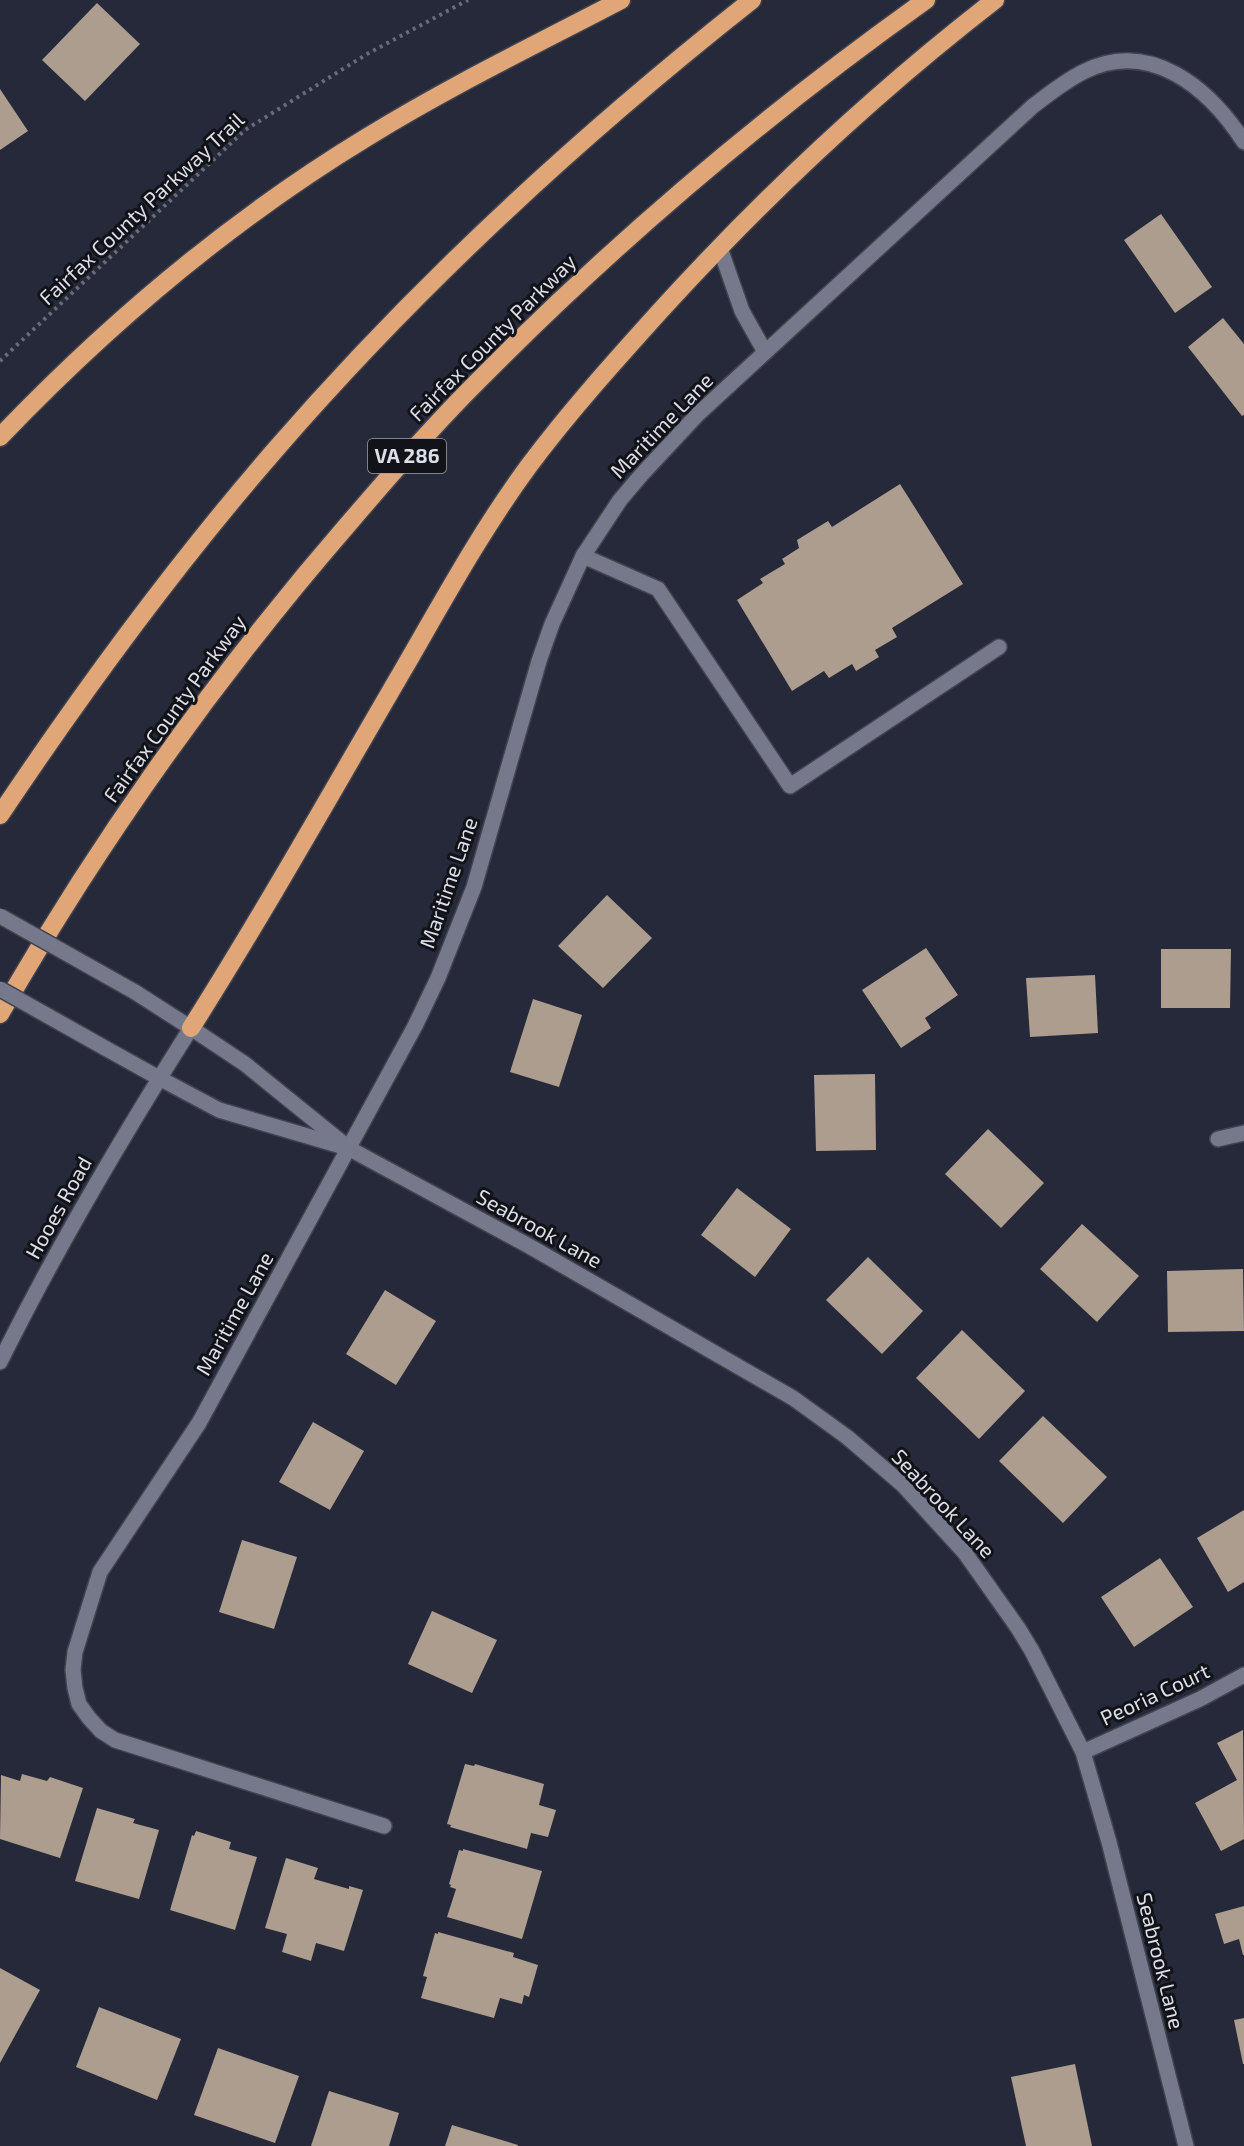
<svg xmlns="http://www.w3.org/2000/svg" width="1244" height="2146" font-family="'Exo 2',sans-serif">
  <rect width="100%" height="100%" fill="#262939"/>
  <g fill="#ad9d8e">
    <polygon points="97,3 140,44 85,101 42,60"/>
    <polygon points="0,89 28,131 0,150"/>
    <polygon points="1161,214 1212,287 1175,313 1124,240"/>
    <polygon points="1223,318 1244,344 1244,415 1242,416 1188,347"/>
    <polygon points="900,484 963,584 892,628 897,637 875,650 879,657 856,671 852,664 829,678 824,671 792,691 737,600 763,583 760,579 785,564 782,559 799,548 797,540 828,521 832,527"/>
    <polygon points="607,895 652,938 603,988 558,946"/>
    <polygon points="926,948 958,995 925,1018 931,1028 901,1048 862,990"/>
    <polygon points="1161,949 1231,949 1230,1008 1161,1008"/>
    <polygon points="1095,975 1098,1033 1030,1037 1026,978"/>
    <polygon points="533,999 582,1015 559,1087 510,1072"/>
    <polygon points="875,1074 876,1150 816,1151 814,1075"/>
    <polygon points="988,1129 1044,1183 1001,1228 945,1174"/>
    <polygon points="737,1188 791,1229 755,1277 701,1235"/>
    <polygon points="1082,1224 1139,1276 1097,1322 1040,1269"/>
    <polygon points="868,1257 923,1311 882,1354 826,1300"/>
    <polygon points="1243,1269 1244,1331 1168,1332 1167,1271"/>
    <polygon points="385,1290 436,1321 396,1385 346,1354"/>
    <polygon points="962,1330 1025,1391 979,1439 916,1378"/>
    <polygon points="1043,1416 1107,1477 1063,1523 999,1461"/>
    <polygon points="313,1422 364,1451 330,1510 279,1482"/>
    <polygon points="1244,1510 1244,1582 1228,1592 1197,1538"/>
    <polygon points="242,1540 297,1557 274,1629 219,1612"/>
    <polygon points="1160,1558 1193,1607 1134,1647 1101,1597"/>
    <polygon points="432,1611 497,1640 472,1693 408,1664"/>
    <polygon points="1243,1730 1244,1839 1221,1851 1195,1803 1237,1780 1217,1743"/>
    <polygon points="465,1764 474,1766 475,1764 544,1784 539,1805 556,1810 548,1837 531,1833 527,1849 450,1827 451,1825 447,1824"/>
    <polygon points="22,1774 47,1781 50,1777 83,1788 60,1858 0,1839 1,1775 20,1781"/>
    <polygon points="97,1808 135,1819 133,1823 159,1830 139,1899 75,1881"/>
    <polygon points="196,1831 231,1842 229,1849 257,1857 235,1930 170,1910 192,1835 194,1836"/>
    <polygon points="463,1849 542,1871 522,1939 447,1917 456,1889 450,1887 451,1885 449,1884 459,1850 463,1851"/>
    <polygon points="286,1858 318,1868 314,1879 349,1889 349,1886 363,1890 344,1951 316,1943 311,1961 282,1952 287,1934 265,1928"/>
    <polygon points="1244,1906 1244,1955 1243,1955 1239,1939 1224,1944 1215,1914"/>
    <polygon points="438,1932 514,1953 513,1957 538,1965 529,1997 524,1995 522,2004 500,1998 494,2018 421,1998 427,1977 423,1976 435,1933 438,1934"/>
    <polygon points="0,1968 40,1990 0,2063"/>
    <polygon points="99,2007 181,2039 157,2100 76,2067"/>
    <polygon points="1244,2018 1244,2064 1243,2064 1234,2020"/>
    <polygon points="218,2048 299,2076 275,2143 194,2115"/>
    <polygon points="1075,2064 1092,2146 1026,2146 1011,2077"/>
    <polygon points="329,2091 399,2113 389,2146 311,2146"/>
    <polygon points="452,2125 518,2145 518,2146 445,2146"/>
  </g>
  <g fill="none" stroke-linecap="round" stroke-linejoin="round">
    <defs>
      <g id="lane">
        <polyline points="720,248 742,311 765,352"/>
        <polyline points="583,556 658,589 790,786 999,647"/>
      </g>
      <g id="street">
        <polyline points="191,1028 245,1064 350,1149 529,1246 793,1398 847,1437 903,1485 965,1553 1018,1628 1032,1651 1083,1752 1109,1842 1186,2146"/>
        <polyline points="159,1078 219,1110 341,1146"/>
        <polyline points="1218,1139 1244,1133"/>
        <polyline points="1083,1752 1200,1699 1244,1675"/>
        <path d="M384 1826 115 1740 101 1731 89 1718 79 1704 75 1688 73 1670 75 1652 100 1572 199 1423 415 1026 438 978 474 887 539 661 552 624 583 556 620 500 643 473 698 414 1033 106C1049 94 1065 81 1083 72 1150 38 1209 88 1244 142"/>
      </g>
      <g id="secondary">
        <polyline points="105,1048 159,1078"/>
        <path d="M0 1362C57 1247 122 1137 191 1028L135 992"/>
      </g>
      <g id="highway">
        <path d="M0 437C110 322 232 219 369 136 450 86 537 44 621 0"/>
        <path d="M0 815C85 688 176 564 276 449 419 284 581 135 752 0"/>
        <path d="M0 1014C100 840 218 674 350 522 391 474 432 427 476 383 614 243 766 114 926 0"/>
        <path d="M191 1028C265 911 333 790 403 670 443 601 481 531 528 467 569 412 615 361 661 310 763 198 875 93 995 0"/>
      </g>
    </defs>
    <use href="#lane" stroke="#41434f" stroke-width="18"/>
    <use href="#street" stroke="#41434f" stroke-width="18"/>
    <use href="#secondary" stroke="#41434f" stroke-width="18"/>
    <use href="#highway" stroke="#41434f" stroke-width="21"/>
    <polyline stroke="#686b79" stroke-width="4" stroke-dasharray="3 4.5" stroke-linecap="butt" points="0,361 245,130 367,54 468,0"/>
    <use href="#lane" stroke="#75798b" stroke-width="15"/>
    <use href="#street" stroke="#75798b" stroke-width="15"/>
    <use href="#secondary" stroke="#75798b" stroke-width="15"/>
    <use href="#highway" stroke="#e0a677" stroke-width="18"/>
    <defs>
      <g id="secondary-bridge">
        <polyline points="0,916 135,992"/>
        <polyline points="0,989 105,1048"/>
      </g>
    </defs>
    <use href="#secondary-bridge" stroke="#41434f" stroke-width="18" stroke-linecap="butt"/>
    <use href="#secondary-bridge" stroke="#75798b" stroke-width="15"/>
  </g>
  <g text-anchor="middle" stroke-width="6" stroke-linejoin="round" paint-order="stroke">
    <rect fill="#111319" stroke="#9fa1aa" stroke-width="1.5" x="368" y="439" width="78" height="34" rx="4.5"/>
    <g font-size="20" font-weight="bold" fill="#dcdee8">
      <text x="407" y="463">VA 286</text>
    </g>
    <g font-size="21" fill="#dcdee8" stroke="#111319">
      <text transform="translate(142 209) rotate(-43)" y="7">Fairfax County Parkway Trail</text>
      <text transform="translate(493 338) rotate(-45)" y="7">Fairfax County Parkway</text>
      <text transform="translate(662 426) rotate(-46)" y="7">Maritime Lane</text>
      <text transform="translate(175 709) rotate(-54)" y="7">Fairfax County Parkway</text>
      <text transform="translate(449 883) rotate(-71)" y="7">Maritime Lane</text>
      <text transform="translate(59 1208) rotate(-61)" y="7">Hooes Road</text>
      <text transform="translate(539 1229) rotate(29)" y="7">Seabrook Lane</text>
      <text transform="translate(235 1314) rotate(-61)" y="7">Maritime Lane</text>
      <text transform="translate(943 1504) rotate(47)" y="7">Seabrook Lane</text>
      <text transform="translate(1155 1695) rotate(-25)" y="7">Peoria Court</text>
      <text transform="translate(1160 1961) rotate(76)" y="7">Seabrook Lane</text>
    </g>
  </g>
</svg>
